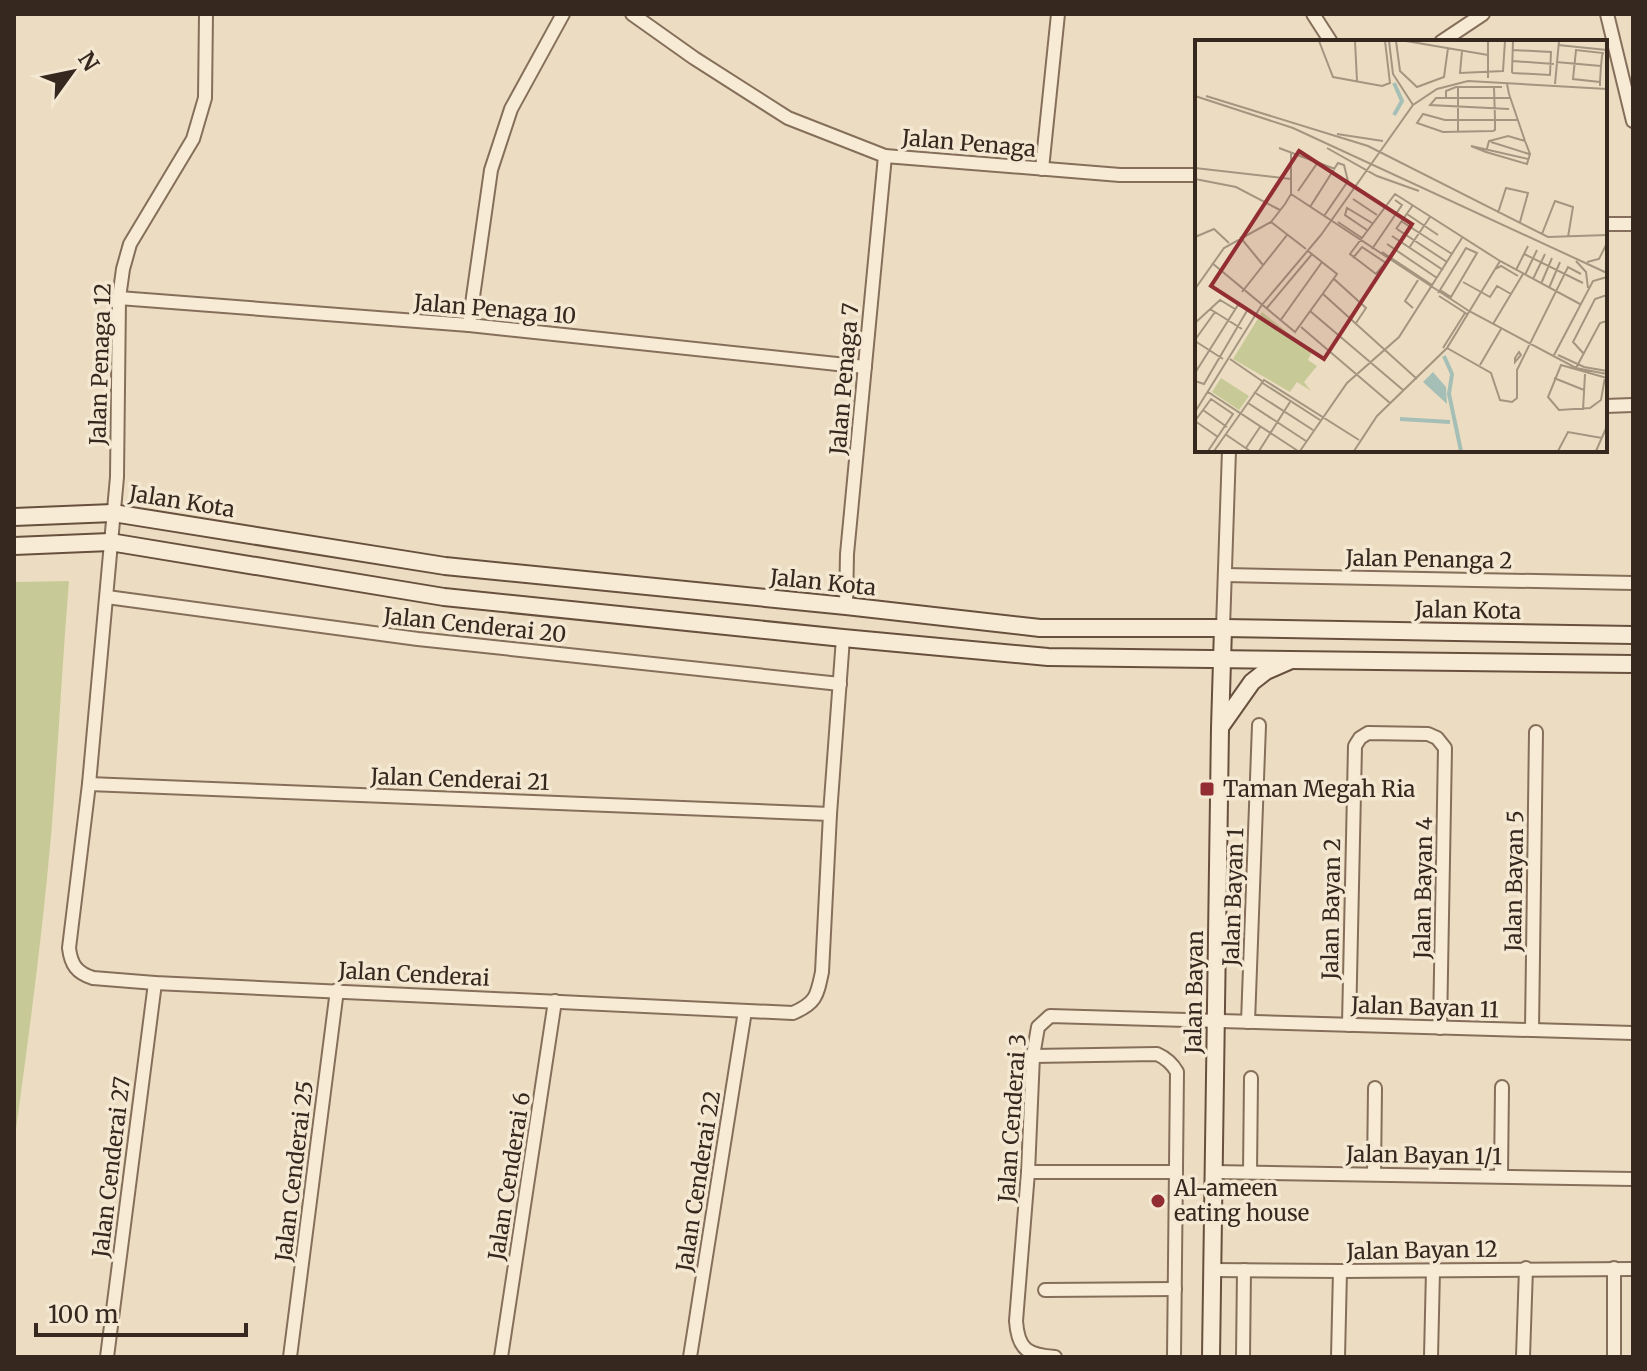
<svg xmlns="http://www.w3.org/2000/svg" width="1647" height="1371" font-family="Merriweather,serif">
  <rect width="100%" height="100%" fill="#ecddc2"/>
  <path fill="#c7ca97" d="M69 581C62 666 58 751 51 836 42 939 28 1042 14 1144V582Z"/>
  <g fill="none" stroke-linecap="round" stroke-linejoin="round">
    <defs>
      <g id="street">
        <path d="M206 14 205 98 193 139 130 244 123 269 119 298 117 477 89 784 69 948C71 965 77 973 93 978L155 983 793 1013C816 1003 817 996 822 972L830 814 843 638"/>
        <polyline points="632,14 694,58 788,118 885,156 1120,175 1197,175"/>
        <polyline points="1313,14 1331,42"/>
        <polyline points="1607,14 1633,121"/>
        <polyline points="1441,42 1483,14"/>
        <polyline points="1042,169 1058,14"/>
        <polyline points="1605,224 1633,224"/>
        <polyline points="119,298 469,325 865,367"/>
        <polyline points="469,325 491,170 511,109 563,14"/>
        <polyline points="1605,406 1633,405"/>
        <polyline points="1225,575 1633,583"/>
        <polyline points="107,597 418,639 840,684"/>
        <polyline points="846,606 847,554 885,156"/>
        <polyline points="1223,628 1229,450"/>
        <polyline points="89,784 830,814"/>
        <polyline points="1248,1022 1259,725"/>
        <polyline points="1349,1025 1355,746 1360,738 1368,733 1428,734 1437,738 1445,748 1440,1028"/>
        <polyline points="1532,1030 1536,732"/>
        <path d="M1033 1056 1157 1054C1166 1058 1172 1063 1177 1072L1174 1357"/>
        <polyline points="1028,1172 1176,1172"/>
        <polyline points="1214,1172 1633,1179"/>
        <polyline points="1250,1172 1251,1078"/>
        <polyline points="1374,1174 1375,1088"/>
        <polyline points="1501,1176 1502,1087"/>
        <polyline points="1212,1270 1340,1271 1633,1269"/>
        <polyline points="1045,1290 1175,1289"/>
        <polyline points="107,1357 155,983"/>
        <polyline points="290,1357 337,990"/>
        <polyline points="501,1357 555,1001"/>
        <polyline points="690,1357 745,1011"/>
        <path d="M1055 1357C1028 1355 1018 1350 1016 1321L1028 1172 1033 1056 1038 1027 1050 1016 1633 1033"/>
        <polyline points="1243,1357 1244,1270"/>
        <polyline points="1338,1357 1340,1271"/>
        <polyline points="1431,1357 1433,1270"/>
        <polyline points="1523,1357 1526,1268"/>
        <polyline points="1614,1357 1614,1268"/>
      </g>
      <g id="secondary">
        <polyline points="14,517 113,513 445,566 846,606 1040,628 1223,628 1633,635"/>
        <polyline points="14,546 110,542 444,597 843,638 1048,657 1633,664"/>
        <polyline points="1221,726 1252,682 1266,671 1289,661"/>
        <polyline points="1211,1357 1220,728 1223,628"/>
      </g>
    </defs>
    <use href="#street" stroke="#856f5a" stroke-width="16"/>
    <use href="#secondary" stroke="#67503d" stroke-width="20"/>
    <use href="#street" stroke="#f7ebd5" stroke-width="12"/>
    <use href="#secondary" stroke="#f7ebd5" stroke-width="16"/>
  </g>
  <g fill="#922d33" stroke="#f4e8d2" stroke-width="3">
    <rect x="1199" y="781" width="16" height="16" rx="4"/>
    <circle cx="1158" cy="1201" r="8"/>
  </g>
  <g text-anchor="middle" stroke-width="7" stroke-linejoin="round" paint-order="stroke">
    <g font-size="22" fill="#36281e" stroke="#f4e8d2">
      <text transform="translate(969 143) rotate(5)" y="8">Jalan Penaga</text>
      <text transform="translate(495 309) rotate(5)" y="8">Jalan Penaga 10</text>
      <text transform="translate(100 364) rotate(-88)" y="8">Jalan Penaga 12</text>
      <text transform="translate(844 379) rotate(-85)" y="8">Jalan Penaga 7</text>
      <text transform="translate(182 501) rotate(9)" y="8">Jalan Kota</text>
      <text transform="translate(1429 559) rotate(1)" y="8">Jalan Penanga 2</text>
      <text transform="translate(823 582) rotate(6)" y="8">Jalan Kota</text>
      <text transform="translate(1468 610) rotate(1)" y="8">Jalan Kota</text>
      <text transform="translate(475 625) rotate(6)" y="8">Jalan Cenderai 20</text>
      <text transform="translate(460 779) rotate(2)" y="8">Jalan Cenderai 21</text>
      <text transform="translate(1514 881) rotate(-89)" y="8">Jalan Bayan 5</text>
      <text transform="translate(1423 888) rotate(-89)" y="8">Jalan Bayan 4</text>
      <text transform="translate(1233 897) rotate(-88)" y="8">Jalan Bayan 1</text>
      <text transform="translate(1331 909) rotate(-89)" y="8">Jalan Bayan 2</text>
      <text transform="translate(414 974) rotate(3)" y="8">Jalan Cenderai</text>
      <text transform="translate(1194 992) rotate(-89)" y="8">Jalan Bayan</text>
      <text transform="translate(1425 1007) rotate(2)" y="8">Jalan Bayan 11</text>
      <text transform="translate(1012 1118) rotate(-86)" y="8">Jalan Cenderai 3</text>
      <text transform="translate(1424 1155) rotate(1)" y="8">Jalan Bayan 1/1</text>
      <text transform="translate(111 1167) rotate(-83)" y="8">Jalan Cenderai 27</text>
      <text transform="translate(294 1171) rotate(-83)" y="8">Jalan Cenderai 25</text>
      <text transform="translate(509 1176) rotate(-81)" y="8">Jalan Cenderai 6</text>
      <text transform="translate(698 1181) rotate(-81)" y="8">Jalan Cenderai 22</text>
      <text transform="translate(1422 1250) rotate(-1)" y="8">Jalan Bayan 12</text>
    </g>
    <g font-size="22" fill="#36281e" stroke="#f4e8d2" text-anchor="start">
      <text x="1223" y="797">Taman Megah Ria</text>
      <text x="1174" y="1196">Al-ameen<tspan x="1174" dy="25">eating house</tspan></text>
    </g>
  </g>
  <g transform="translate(1195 40)">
    <rect width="412" height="412" fill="#ecddc2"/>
    <path d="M67 272 117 312 113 320 122 326 109 342 116 351 102 342 95 352 38 319Z" fill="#c7ca97"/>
    <path d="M26 338 54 356 44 370 17 352Z" fill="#c7ca97"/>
    <path d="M238 332 251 347 252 364 228 342Z" fill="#a5bfb6"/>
    <path fill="none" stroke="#a5bfb6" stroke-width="4" d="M199 75 207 61 199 43M249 316 257 334 254 354 266 411M205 379 255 382"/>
    <path fill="none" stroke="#a39580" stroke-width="2" d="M124 1 138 37 187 46 195 43 190 1M160 1 162 41M194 1 198 34 218 65M201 1 205 31 222 47 249 37 253 8M211 1 293 15M363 5 412 10M318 10 356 12 355 35 318 33 317 32 318 1M267 11 265 33 308 31 310 1M317 21 359 24M361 22 406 26M293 38V1M312 44 314 54 330 101 335 114 332 124 291 112 294 101 313 96 330 101M360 44 364 1M405 46V42L406 26 407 16 408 13 381 10 378 39 405 42M299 47 300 80V90L298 91 248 92 222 83 228 74 250 80H323M0 56 98 88 412 233M11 56 173 106 353 197 412 195M251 58V51L261 47H307M314 69 235 65 241 58H315M263 92V47M142 94 188 101M296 102 334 114M84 108 140 129M132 108 182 136 224 151M291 112 276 106 333 119M0 128 96 139M0 139 41 147 85 170M103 151 123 122M96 154 274 271 381 328 412 334M158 159 182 175M115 167 143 123 149 125 153 141 129 176M303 173 311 148 333 153 325 182M212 174 243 195M206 181 257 214M76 182 111 209M143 182 167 198M201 189 218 165M202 189 252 222M172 190 150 175 152 168 177 183M347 194 360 161 378 167 373 197M197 196 248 230M0 197 19 189 34 203M45 197 68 225M192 204 242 238M214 208 235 177M177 209 207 165 200 160M187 212 237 245M329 214 388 243M158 218 167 207 191 223M193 220 181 234 155 214 200 154 305 221 385 264M381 221 391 232 393 248M392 222 404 219 412 203M17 223 100 292 142 234 113 211M300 229 306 226 323 236M321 230 333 206M330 235 342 210M139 239 171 268 161 283M338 239 350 214M268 242 295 257 302 246 316 254M346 244 357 218M354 248 365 222M0 249 29 208 76 182 90 164 96 154V113M47 252 92 195M243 253 245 250 265 218 271 208 282 213 256 257 245 250M128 254 222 339M244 256 272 274M218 268 210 261 223 240M15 269 47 289M71 269 117 214M115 271 208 350M85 281 127 222M0 283 25 260 40 269M298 284 328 234M106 287 195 363M0 300 20 272M0 301 28 319M248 308 270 273M252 308 296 333 305 360 317 362 322 358V330L373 227 386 234M324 312 326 315 320 322V318ZM389 314 378 302 400 259 412 255M363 315 389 327 412 331M358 317 398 241 412 237M35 319 67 341M285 325 306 289M381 328 405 283 412 281M0 333 43 265 53 269 9 344 0 341M410 337 406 360 395 368 364 370 353 357 366 325 412 338M359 338 389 350M66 342 125 380M13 352 103 411M59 352 118 390M53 363 111 401M8 370 32 387M388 370 390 334M0 372 66 266 126 195 218 65 242 49 273 41 412 49M0 381 16 359 38 374 13 411M0 381 23 397M30 394 55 411M51 408 65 387M19 411 69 340 164 400M64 411 95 362M105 411 152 343 204 297 267 198M159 411 182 376 252 308 305 221M363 411 373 392 407 398M401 411 412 386"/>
    <path fill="#922d33" fill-opacity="0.15" stroke="#922d33" stroke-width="4" d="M104 111 217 184 129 319 16 246Z"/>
    <rect width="412" height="412" fill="none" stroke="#36281e" stroke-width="4"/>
  </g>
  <rect width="1647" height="1371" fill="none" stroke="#36281e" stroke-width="32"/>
  <g transform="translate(72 72) rotate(57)" stroke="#f4e8d2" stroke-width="6" paint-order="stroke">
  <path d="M0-6L14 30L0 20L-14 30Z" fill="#36281e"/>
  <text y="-12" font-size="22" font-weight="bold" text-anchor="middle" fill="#36281e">N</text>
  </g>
  <path d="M36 1323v12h210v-12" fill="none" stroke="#36281e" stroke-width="4"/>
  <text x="48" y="1323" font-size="24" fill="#36281e" stroke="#f4e8d2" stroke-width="6" paint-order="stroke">100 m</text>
</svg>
